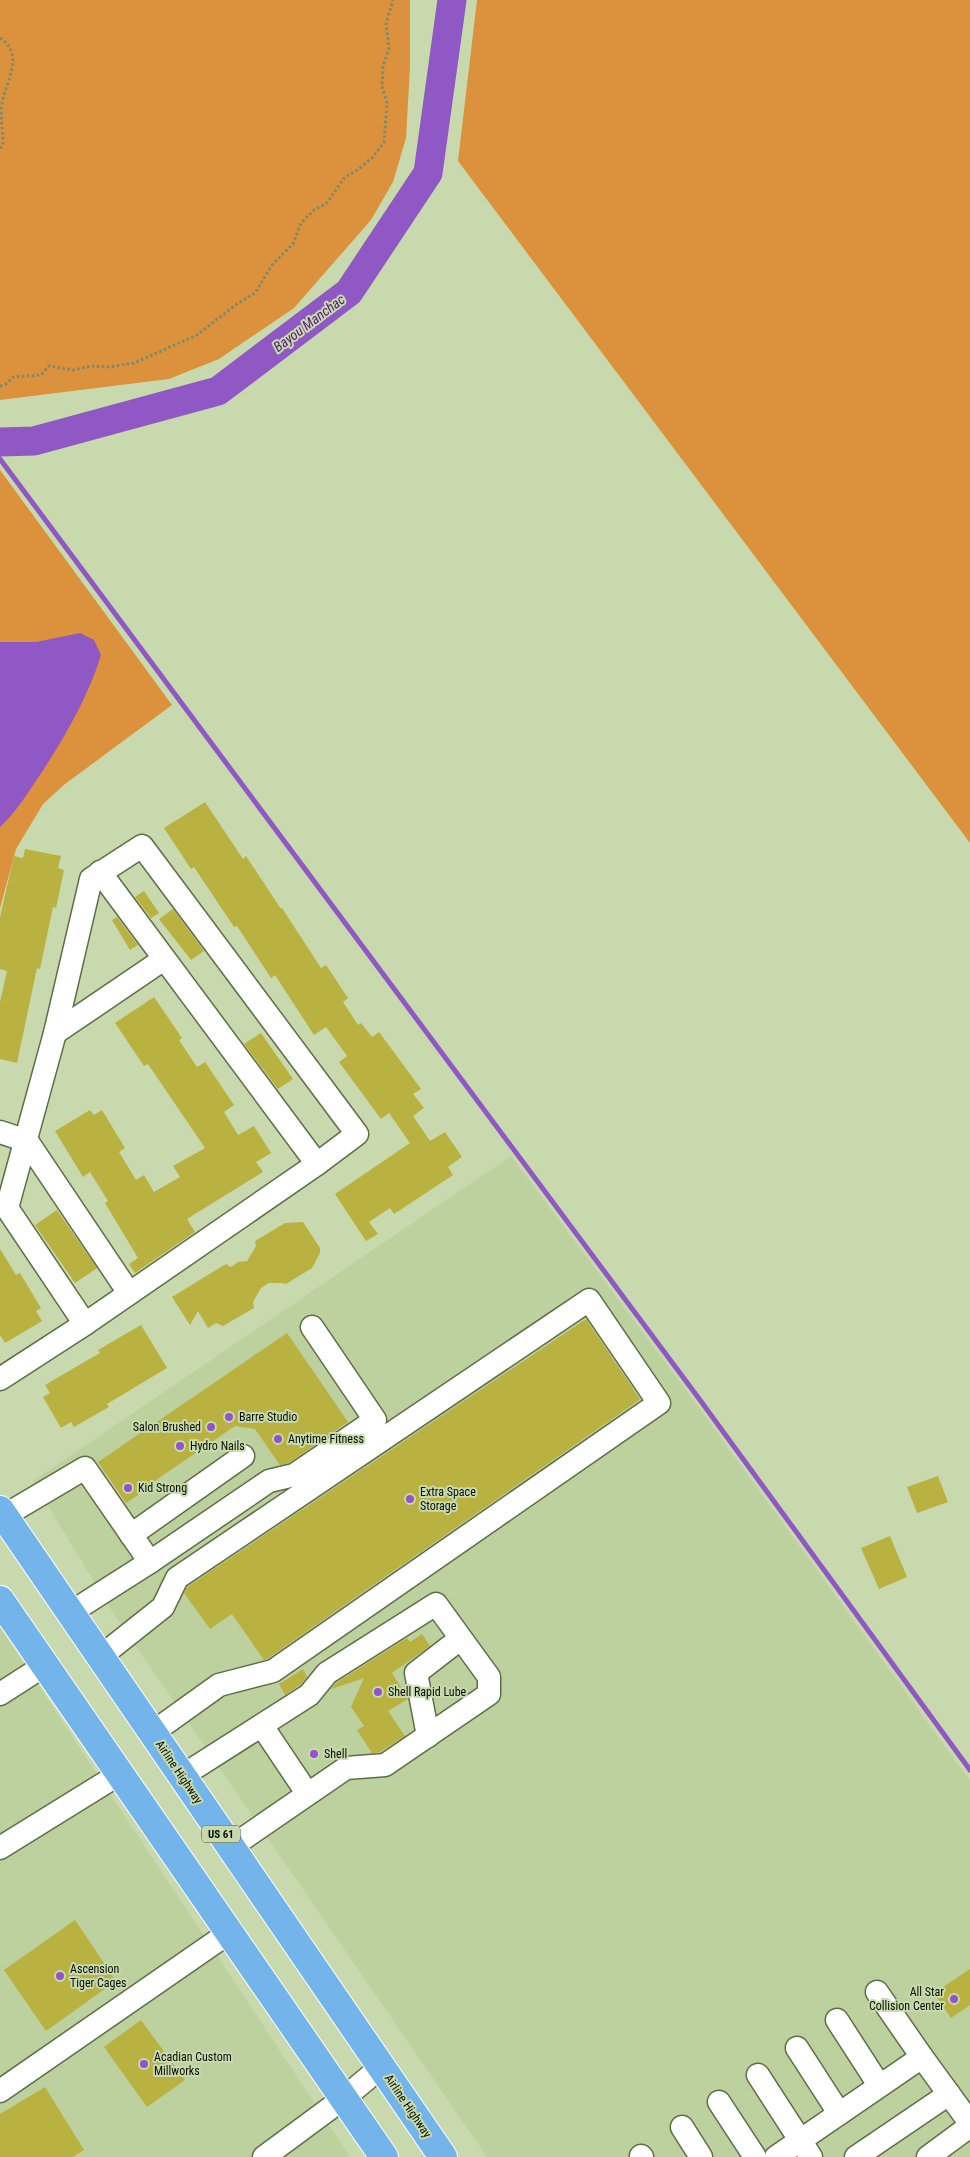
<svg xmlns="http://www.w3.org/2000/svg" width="970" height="2157" font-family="'Roboto Condensed',sans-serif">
  <rect width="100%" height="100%" fill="#c8daad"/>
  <g fill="#bcd19d">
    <polygon points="511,1156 694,1401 970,1781 970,2157 487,2157 113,1613 33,1481"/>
    <polygon points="0,1627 350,2157 0,2157"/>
  </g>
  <g fill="#dc913d">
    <polygon points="0,0 410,0 410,67 406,138 393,182 371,220 294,308 219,359 169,379 0,400"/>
    <polygon points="477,0 970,0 970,843 458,161"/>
    <polygon points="0,470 172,705 65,784 43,804 16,849 0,908"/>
  </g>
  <path fill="#8f58c4" d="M80 633 94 640 101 655C88 698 64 738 40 775 26 795 18 810 0 827V642H36Z"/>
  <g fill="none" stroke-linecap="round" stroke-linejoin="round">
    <polyline stroke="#8f58c4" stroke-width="5" points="0,459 700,1400 970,1770"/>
    <polyline stroke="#8f58c4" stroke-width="29" points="0,442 34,441 218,391 349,292 428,173 452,0"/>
  </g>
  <g fill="#b9b140">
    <polygon points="205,802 243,859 246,856 281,909 282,908 321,968 326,965 348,998 343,1002 358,1025 361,1023 372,1037 379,1032 421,1089 413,1094 424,1108 413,1116 430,1141 445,1132 462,1157 448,1167 453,1175 394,1214 390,1208 369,1222 378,1234 366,1241 335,1194 410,1143 389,1113 381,1119 339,1062 347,1056 326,1027 314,1035 275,975 271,978 237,926 234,927 194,867 191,869 164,828"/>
    <polygon points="25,849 61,856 58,868 64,870 56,908 53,907 40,969 37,968 17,1063 0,1059 0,1002 7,971 0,969 0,917 14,856 23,858"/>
    <polygon points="144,891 159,913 151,918 135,897"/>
    <polygon points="173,909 204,951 191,960 159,919"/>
    <polygon points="117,917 138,945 130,950 112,920"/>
    <polygon points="154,997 182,1038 179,1040 197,1067 205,1062 234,1105 224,1112 238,1135 254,1126 271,1153 256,1162 263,1172 187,1219 195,1232 135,1273 129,1264 138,1258 105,1203 108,1201 90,1172 83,1177 55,1131 90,1110 94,1115 102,1110 125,1148 119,1152 136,1180 144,1175 154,1192 180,1177 173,1166 205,1148 148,1064 144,1066 115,1023"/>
    <polygon points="261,1033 293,1079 278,1089 244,1044"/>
    <polygon points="57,1210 97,1268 75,1283 35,1225"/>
    <polygon points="303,1222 320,1248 320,1253 312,1268 286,1284 282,1283 269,1283 261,1288 253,1302 254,1308 223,1326 216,1323 208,1328 198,1311 190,1325 172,1297 226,1264 231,1267 238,1262 247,1261 256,1246 255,1241 285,1223"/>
    <polygon points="0,1249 16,1275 20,1273 41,1308 36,1311 42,1321 5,1343 0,1335"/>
    <polygon points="586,1319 640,1399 635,1403 267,1659 264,1660 232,1614 210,1629 184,1593 187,1587"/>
    <polygon points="141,1325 167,1368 107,1404 109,1407 74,1427 71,1422 61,1428 43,1397 50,1393 45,1385 100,1353 98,1350"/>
    <polygon points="287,1333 348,1422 289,1463 280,1465 255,1429 235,1426 143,1489 144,1491 126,1503 98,1462"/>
    <polygon points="938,1476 948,1502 917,1513 907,1487"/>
    <polygon points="890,1536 907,1577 879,1589 861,1548"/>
    <polygon points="422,1634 430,1646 392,1673 408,1699 388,1711 405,1736 380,1752 372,1753 357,1730 364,1726 351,1707 364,1678 331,1689 336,1683 407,1638 410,1642"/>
    <polygon points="303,1669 307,1677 300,1685 285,1695 279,1684"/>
    <polygon points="75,1920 116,1981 46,2031 4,1970"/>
    <polygon points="970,1969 970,2005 951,2018 934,1993"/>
    <polygon points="141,2020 185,2080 147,2107 104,2047"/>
    <polygon points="45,2087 84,2150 73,2157 0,2157 0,2114"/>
  </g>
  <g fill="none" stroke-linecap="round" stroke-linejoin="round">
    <defs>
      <g id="minor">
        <polygon points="142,846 357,1134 317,1164 85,1324 7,1208 55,1033 91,879"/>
        <polyline points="100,872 317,1164"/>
        <polyline points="55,1033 164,959"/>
        <polyline points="0,1132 27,1141 129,1293"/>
        <polyline points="0,1379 85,1324"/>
        <polyline points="4,1516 85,1468 150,1562 70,1613"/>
        <polyline points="131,1535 243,1456"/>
        <polyline points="150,1562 269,1481 294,1475 375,1420 312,1327"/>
        <polyline points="100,1657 163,1607 177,1578 589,1300 659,1403 273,1671 219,1685 152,1733"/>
        <polyline points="0,1694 45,1665"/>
        <polyline points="262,1726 307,1793"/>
        <polyline points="428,1736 416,1673 460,1639"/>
        <polyline points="182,1776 309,1695 327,1673 436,1604 489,1677 489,1694 385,1765 346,1768 231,1847"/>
        <polyline points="0,1848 121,1773"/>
        <polyline points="877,1992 922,2057"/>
        <polyline points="837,2020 879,2085"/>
        <polyline points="797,2048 839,2113"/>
        <polyline points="758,2075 811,2157"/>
        <polyline points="0,2091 230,1932"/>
        <polyline points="719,2102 755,2157"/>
        <polyline points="682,2127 701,2157"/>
        <polyline points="641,2156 642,2157"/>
        <polyline points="264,2157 344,2098 381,2067"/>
        <polyline points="776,2157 922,2057 970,2123"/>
        <polyline points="856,2157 949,2094"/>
        <polyline points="928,2157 970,2126"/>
      </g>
      <g id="highway">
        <polyline points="0,1510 443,2157"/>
        <polyline points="0,1600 384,2157"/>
      </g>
    </defs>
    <use href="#minor" stroke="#5e6d45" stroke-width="25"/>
    <use href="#highway" stroke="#fff" stroke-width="30"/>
    <g stroke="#7e8b6b" stroke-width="3" stroke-dasharray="2.5 2.5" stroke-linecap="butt">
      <path d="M0 38C26 55 5 82 2 104 0 116 3 131 3 144L0 149"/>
      <polyline points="0,386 6,384 13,377 41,375 49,366 73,370 92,366 108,367 134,363 197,335 237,304 255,293 272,265 293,244 301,223 315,209 326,204 345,177 359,169 373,157 384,142 387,103 382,86 383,66 389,48 386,24 393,0"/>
    </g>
    <use href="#minor" stroke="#fff" stroke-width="22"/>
    <use href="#highway" stroke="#73b4eb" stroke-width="28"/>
  </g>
  <g fill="#9254ca" stroke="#c8daad" stroke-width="2">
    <circle cx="229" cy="1417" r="5"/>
    <circle cx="211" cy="1427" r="5"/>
    <circle cx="278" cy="1439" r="5"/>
    <circle cx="180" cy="1446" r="5"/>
    <circle cx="128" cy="1488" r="5"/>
    <circle cx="410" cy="1499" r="5"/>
    <circle cx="378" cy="1692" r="5"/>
    <circle cx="314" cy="1754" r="5"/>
    <circle cx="60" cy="1976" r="5"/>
    <circle cx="954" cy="1999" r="5"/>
    <circle cx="144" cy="2064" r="5"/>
  </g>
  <g text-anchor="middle" stroke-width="4" stroke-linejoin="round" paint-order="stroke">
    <rect fill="#c8daad" stroke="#424b35" stroke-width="1" x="202" y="1825.5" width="38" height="17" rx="4"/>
    <g font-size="11" font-weight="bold" fill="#080e02">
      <text x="221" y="1838">US 61</text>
    </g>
    <g font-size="12" fill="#080e02" stroke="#c8daad" text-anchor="start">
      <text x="239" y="1421">Barre Studio</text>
      <text x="201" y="1431" text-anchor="end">Salon Brushed</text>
      <text x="288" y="1443">Anytime Fitness</text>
      <text x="190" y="1450">Hydro Nails</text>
      <text x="138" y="1492">Kid Strong</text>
      <text x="420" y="1496">Extra Space<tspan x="420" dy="14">Storage</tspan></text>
      <text x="388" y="1696">Shell Rapid Lube</text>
      <text x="324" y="1758">Shell</text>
      <text x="70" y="1973">Ascension<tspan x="70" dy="14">Tiger Cages</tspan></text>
      <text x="944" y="1996" text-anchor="end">All Star<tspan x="944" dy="14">Collision Center</tspan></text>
      <text x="154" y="2061">Acadian Custom<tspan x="154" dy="14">Millworks</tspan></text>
    </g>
    <g font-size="12" fill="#080e02" stroke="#c8daad">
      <text transform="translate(179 1772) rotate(56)" y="4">Airline Highway</text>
      <text transform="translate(408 2106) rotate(56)" y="4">Airline Highway</text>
    </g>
    <g font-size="14" font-style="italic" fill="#51187c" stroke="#c8daad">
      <text transform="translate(309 323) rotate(-37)" y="5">Bayou Manchac</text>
    </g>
  </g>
</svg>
